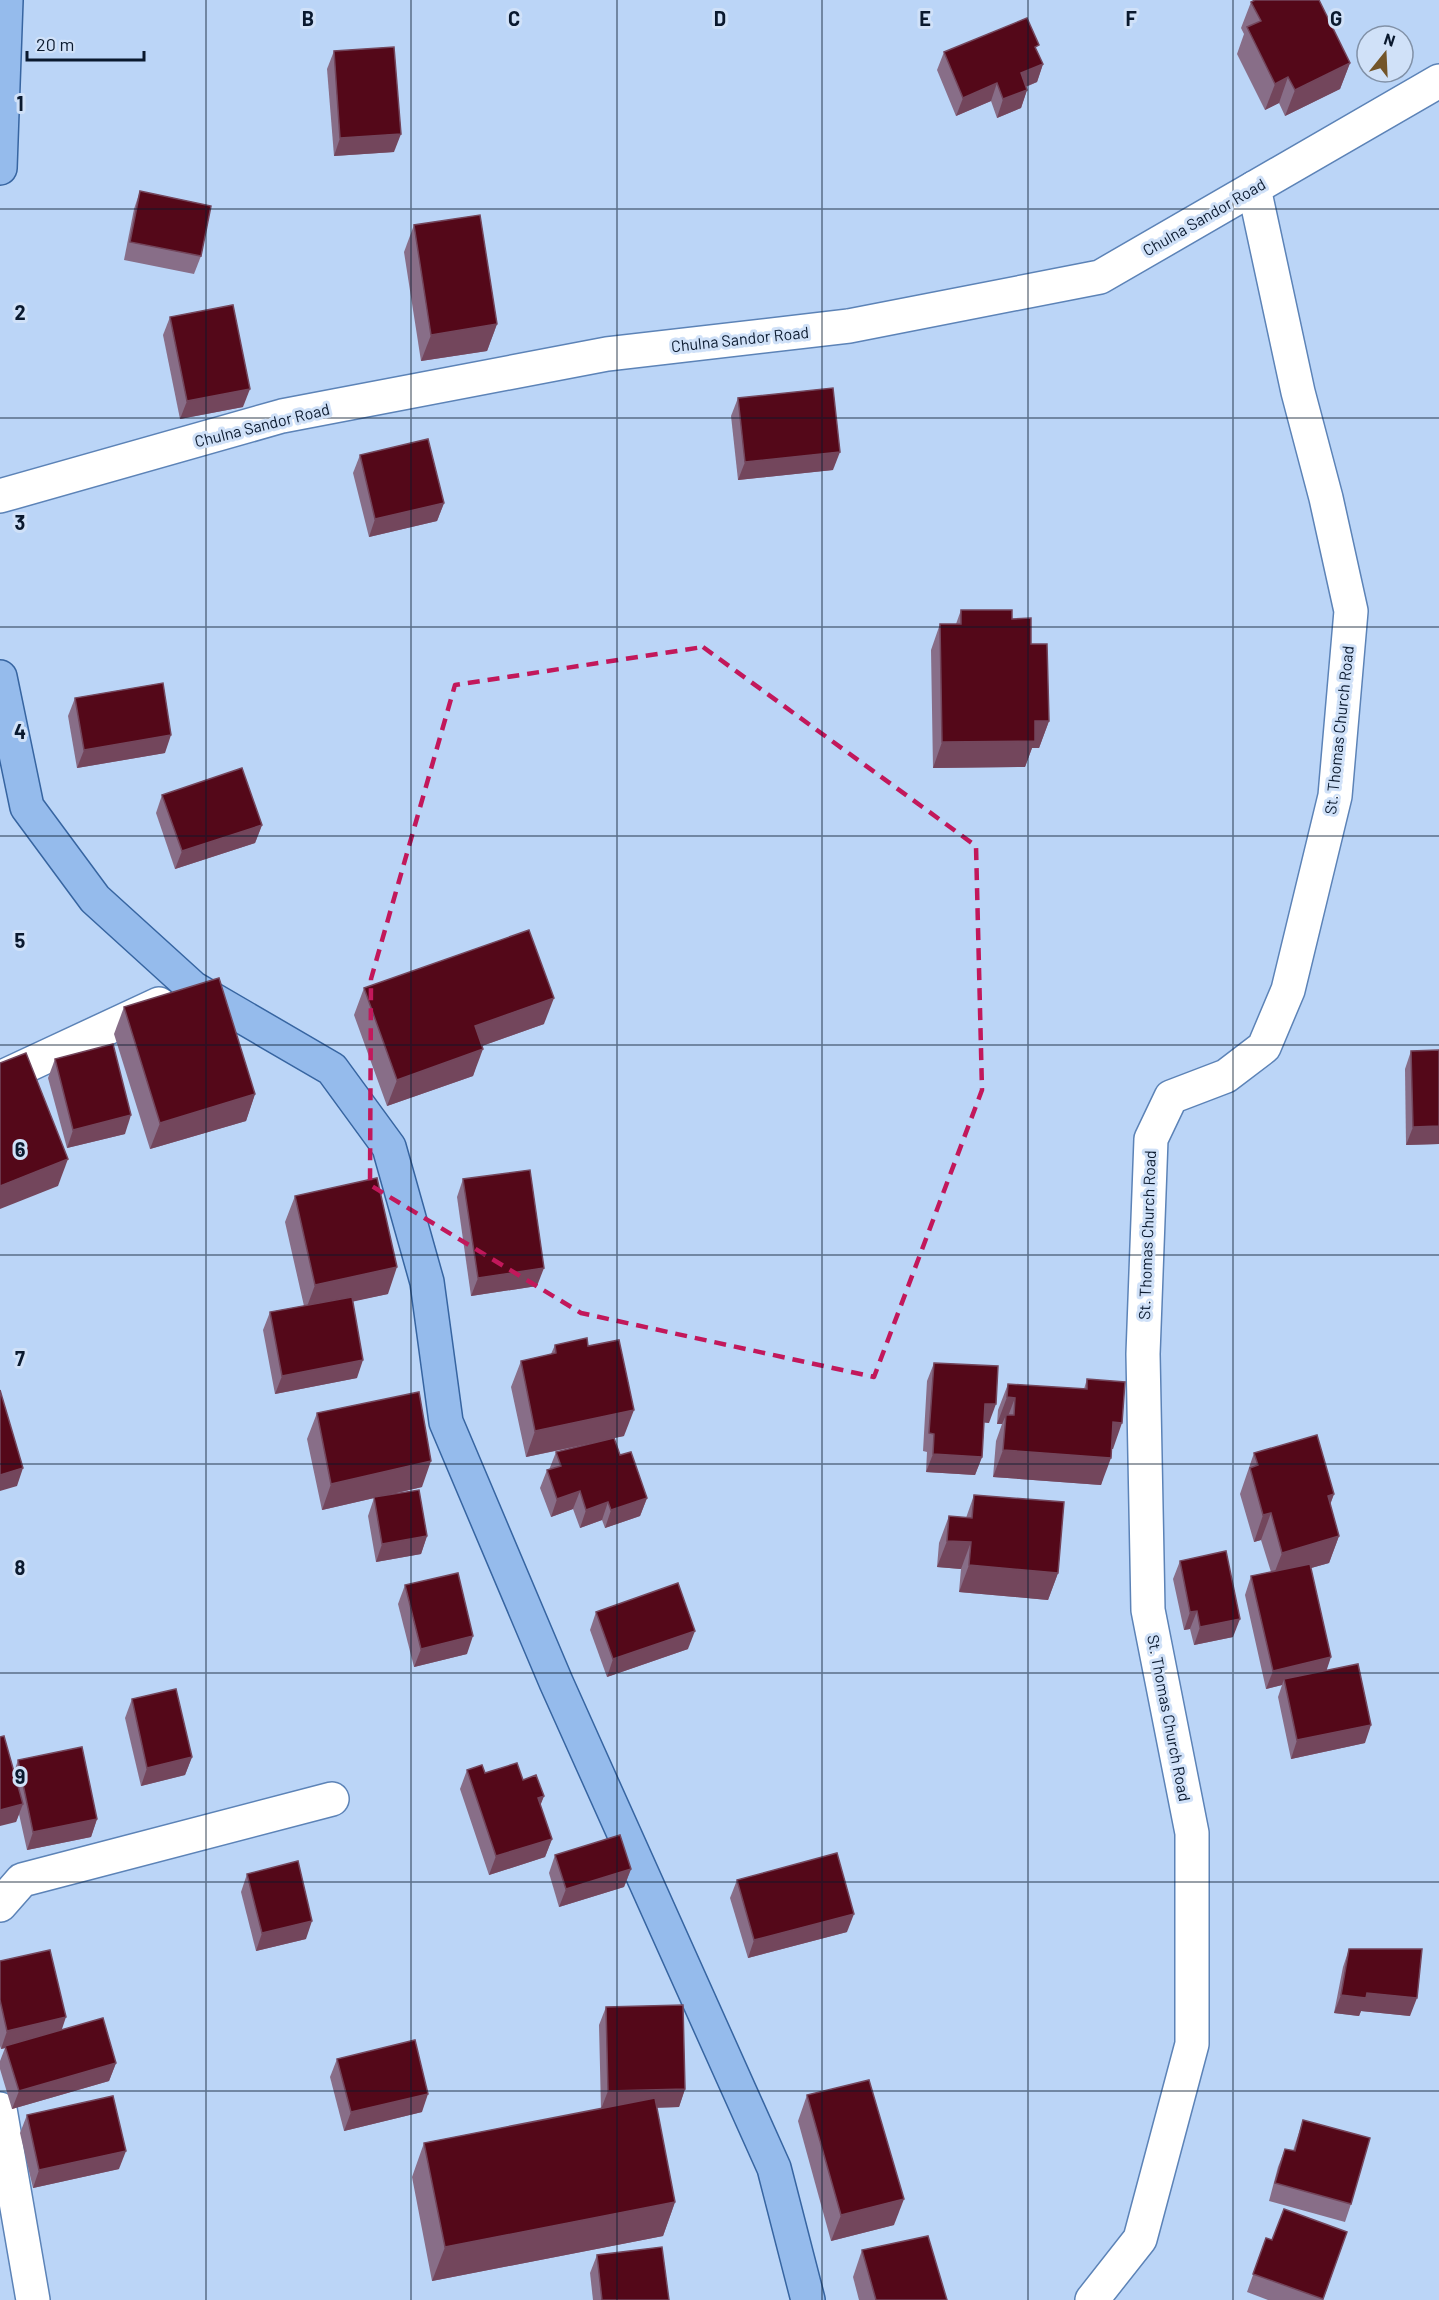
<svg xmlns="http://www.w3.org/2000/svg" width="1439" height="2300" font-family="Barlow,sans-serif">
  <rect width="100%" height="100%" fill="#bbd5f7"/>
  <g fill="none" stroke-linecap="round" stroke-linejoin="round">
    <defs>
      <g id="minor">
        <polyline points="0,496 282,416 607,354 849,326 1100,277 1439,81"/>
        <polyline points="0,1078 159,1004"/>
        <polyline points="0,1905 22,1880 332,1799"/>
        <polyline points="0,2109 33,2300"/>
        <polyline points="1092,2300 1140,2239 1192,2044 1192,1833 1148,1610 1143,1354 1151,1139 1171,1097 1226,1076 1264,1047 1288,990 1335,796 1351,611 1326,498 1298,392 1254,188"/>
      </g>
      <g id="major">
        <polyline points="0,168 6,0"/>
        <polyline points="0,677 27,807 95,899 193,988 332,1069 389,1147 427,1282 446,1422 556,1682 774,2168 808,2300"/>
      </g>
    </defs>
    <use href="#minor" stroke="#5c83b7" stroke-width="36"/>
    <use href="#major" stroke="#3765a1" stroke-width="36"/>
    <use href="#minor" stroke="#fff" stroke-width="33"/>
    <use href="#major" stroke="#95bbec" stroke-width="33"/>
  </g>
  <g fill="#886e88">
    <polygon points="1251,2 1350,63 1340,89 1285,116 1279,103 1265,110 1237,54 1244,34 1241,28"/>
    <polygon points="334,51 394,152 334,156 327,69"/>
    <polygon points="1037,51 1043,64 1037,82 1026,87 1027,90 1021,108 997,118 991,101 956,116 937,70 944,52"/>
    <polygon points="140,191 201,256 194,274 124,260 134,209"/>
    <polygon points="414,225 497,324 487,351 421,361 404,252"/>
    <polygon points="170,317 243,407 180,419 163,335"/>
    <polygon points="738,398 833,470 738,480 731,416"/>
    <polygon points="360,455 444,503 437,521 369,537 353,473"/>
    <polygon points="961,610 1012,619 1031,644 1049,721 1039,748 1032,748 1025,767 933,768 931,650 940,624 956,624"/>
    <polygon points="75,698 165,753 77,768 68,716"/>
    <polygon points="162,795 262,825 255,843 175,869 156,813"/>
    <polygon points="364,988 544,1024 482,1046 473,1076 387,1106 354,1015"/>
    <polygon points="124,1007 255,1094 246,1121 150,1149 114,1034"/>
    <polygon points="1411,1051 1439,1144 1406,1145 1405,1069"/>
    <polygon points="55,1059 125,1134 67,1148 48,1078"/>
    <polygon points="463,1179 537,1286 471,1296 457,1197"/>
    <polygon points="295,1196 388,1294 353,1301 357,1378 275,1394 263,1330 270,1312 304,1306 285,1222"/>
    <polygon points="555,1345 588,1346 624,1436 614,1438 620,1455 647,1498 640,1516 605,1528 602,1520 580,1528 573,1509 551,1517 540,1488 547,1470 549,1470 556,1452 614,1439 526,1457 511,1387 521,1361 551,1354"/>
    <polygon points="934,1363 989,1423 984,1422 982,1457 975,1475 926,1472 927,1452 923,1451 927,1381"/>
    <polygon points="1087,1379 1113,1449 1111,1449 1101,1485 993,1477 996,1441 1002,1424 997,1424 998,1410 1008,1384 1084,1389"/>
    <polygon points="317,1413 422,1487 385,1496 427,1536 421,1554 376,1562 368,1516 374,1498 322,1510 307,1439"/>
    <polygon points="1254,1453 1334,1494 1330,1505 1339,1536 1329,1563 1311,1568 1327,1671 1365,1743 1291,1759 1278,1697 1282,1685 1266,1689 1245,1595 1251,1576 1271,1572 1261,1540 1254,1542 1240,1494"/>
    <polygon points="974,1495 1058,1573 1048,1600 959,1592 961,1569 937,1567 939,1543 949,1516 966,1518"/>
    <polygon points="1180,1561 1233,1637 1194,1645 1190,1629 1184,1630 1173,1579"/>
    <polygon points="405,1585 467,1654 414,1667 398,1604"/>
    <polygon points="596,1612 688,1649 607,1677 590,1630"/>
    <polygon points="132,1699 192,1757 185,1775 141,1786 125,1718"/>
    <polygon points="18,1760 97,1819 91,1837 27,1850 19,1814 16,1822 14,1772"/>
    <polygon points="467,1770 523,1780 544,1796 540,1805 552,1839 545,1857 489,1875 460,1789"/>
    <polygon points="555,1855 631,1869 624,1887 559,1907 549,1873"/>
    <polygon points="247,1874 306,1939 256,1951 241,1892"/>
    <polygon points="737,1880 847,1932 748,1958 730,1898"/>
    <polygon points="1349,1949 1410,2016 1361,2011 1359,2016 1334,2013 1343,1967"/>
    <polygon points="0,1961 62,2030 116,2063 109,2081 12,2109 0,2069 0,2061 5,2048 1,2049 0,2046"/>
    <polygon points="606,2007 685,2089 679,2107 656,2108 675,2202 663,2236 432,2281 412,2177 424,2143 601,2109 599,2025"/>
    <polygon points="337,2059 422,2112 344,2131 330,2077"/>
    <polygon points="807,2095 894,2225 831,2241 798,2121"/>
    <polygon points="27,2115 119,2169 33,2188 20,2133"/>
    <polygon points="1303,2120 1351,2204 1345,2222 1269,2201 1278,2167 1285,2149 1293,2151"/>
    <polygon points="1347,2232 1323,2300 1268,2300 1247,2292 1266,2238 1272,2240"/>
    <polygon points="862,2250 947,2300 859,2300 853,2277"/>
    <polygon points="597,2255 669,2300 593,2300 590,2273"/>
  </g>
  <g fill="#73465c">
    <polygon points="1350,63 1340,89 1285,116 1295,90"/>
    <polygon points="1043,64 1037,82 1014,91 1021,73"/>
    <polygon points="1288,77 1279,103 1265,110 1275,84"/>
    <polygon points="997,83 991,101 956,116 963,98"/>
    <polygon points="1027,90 1021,108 997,118 1003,99"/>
    <polygon points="401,134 394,152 334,156 340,138"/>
    <polygon points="497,324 487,351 421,361 431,335"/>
    <polygon points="250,389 243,407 180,419 187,401"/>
    <polygon points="840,452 833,470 738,480 745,462"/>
    <polygon points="444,503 437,521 369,537 375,519"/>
    <polygon points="1035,721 1049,721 1039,748 1032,748 1025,767 933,768 942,742"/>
    <polygon points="171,735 165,753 77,768 84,750"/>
    <polygon points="262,825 255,843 175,869 182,851"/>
    <polygon points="554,998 544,1024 465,1052 475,1026"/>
    <polygon points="483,1049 473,1076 387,1106 397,1080"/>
    <polygon points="255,1094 246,1121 150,1149 160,1123"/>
    <polygon points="131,1115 125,1134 67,1148 73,1130"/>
    <polygon points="1439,1126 1439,1144 1406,1145 1413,1127"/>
    <polygon points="68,1159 58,1186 0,1209 0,1186"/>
    <polygon points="397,1267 388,1294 305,1312 315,1285"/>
    <polygon points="544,1268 537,1286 471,1296 478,1278"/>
    <polygon points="363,1360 357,1378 275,1394 282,1376"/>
    <polygon points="1007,1397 1015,1398 1005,1424 1006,1415 1002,1424 997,1424"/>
    <polygon points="985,1404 996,1404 989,1423 979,1422"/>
    <polygon points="634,1410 624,1436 526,1457 535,1431"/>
    <polygon points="1113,1422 1122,1423 1113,1449 1104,1448"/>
    <polygon points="1003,1450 1111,1458 1101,1485 993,1477"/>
    <polygon points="933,1454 982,1457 975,1475 926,1472"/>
    <polygon points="431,1461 422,1487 322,1510 331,1484"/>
    <polygon points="23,1468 17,1486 0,1491 0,1475"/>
    <polygon points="580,1491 573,1509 551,1517 557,1499"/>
    <polygon points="1334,1494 1324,1520 1328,1496"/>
    <polygon points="647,1498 640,1516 605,1528 611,1510"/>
    <polygon points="608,1502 602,1520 580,1528 586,1510"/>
    <polygon points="1271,1513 1261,1540 1254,1542 1263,1515"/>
    <polygon points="427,1536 421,1554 376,1562 382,1544"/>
    <polygon points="1339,1536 1329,1563 1272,1579 1282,1553"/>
    <polygon points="947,1541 971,1542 961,1569 937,1567"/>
    <polygon points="969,1565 1058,1573 1048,1600 959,1592"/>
    <polygon points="1197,1611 1190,1629 1184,1630 1190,1612"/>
    <polygon points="1240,1619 1233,1637 1194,1645 1200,1627"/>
    <polygon points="695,1631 688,1649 607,1677 613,1659"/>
    <polygon points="473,1636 467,1654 414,1667 421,1649"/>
    <polygon points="1331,1657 1325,1675 1284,1679 1282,1685 1266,1689 1273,1671"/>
    <polygon points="1371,1725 1365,1743 1291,1759 1297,1740"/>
    <polygon points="192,1757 185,1775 141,1786 147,1768"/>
    <polygon points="544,1796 537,1814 538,1798"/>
    <polygon points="23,1804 16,1822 0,1826 0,1810"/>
    <polygon points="97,1819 91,1837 27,1850 33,1832"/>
    <polygon points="552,1839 545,1857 489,1875 496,1856"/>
    <polygon points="631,1869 624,1887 559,1907 566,1889"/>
    <polygon points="854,1914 847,1932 748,1958 754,1940"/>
    <polygon points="312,1921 306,1939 256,1951 262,1933"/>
    <polygon points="1367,1993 1417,1998 1410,2016 1361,2011 1359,2016 1334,2013 1341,1995"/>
    <polygon points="66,2017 60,2035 1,2049 7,2031"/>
    <polygon points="116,2063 109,2081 12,2109 19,2091"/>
    <polygon points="685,2089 679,2107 601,2109 608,2091"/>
    <polygon points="428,2094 422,2112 344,2131 351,2112"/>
    <polygon points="126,2151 119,2169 33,2188 39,2170"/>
    <polygon points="904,2199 894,2225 831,2241 841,2215"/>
    <polygon points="675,2202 663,2236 432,2281 445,2247"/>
  </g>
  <g fill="#540819" stroke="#73465c" stroke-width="1.5">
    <polygon points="1255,0 1319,0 1350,63 1295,90 1288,77 1275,84 1247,27 1261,21 1251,2"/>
    <polygon points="1027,18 1039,45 1035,47 1043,64 1021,73 1027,90 1003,99 997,83 963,98 944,52"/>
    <polygon points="394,47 401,134 340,138 334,51"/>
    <polygon points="140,191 211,206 201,256 130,242"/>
    <polygon points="480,215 497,324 431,335 414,225"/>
    <polygon points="233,305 250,389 187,401 170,317"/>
    <polygon points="833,388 840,452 745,462 738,398"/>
    <polygon points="428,439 444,503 375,519 360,455"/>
    <polygon points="961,610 1012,610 1012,619 1031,618 1031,644 1047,644 1049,721 1035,721 1035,741 942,742 940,624 961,624"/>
    <polygon points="163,683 171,735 84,750 75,698"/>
    <polygon points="242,768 262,825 182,851 162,795"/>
    <polygon points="529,930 554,998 475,1026 483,1049 397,1080 364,988"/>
    <polygon points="219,978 255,1094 160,1123 124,1007"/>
    <polygon points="113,1044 131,1115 73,1130 55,1059"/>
    <polygon points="1439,1050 1439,1126 1413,1127 1411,1051"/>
    <polygon points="26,1053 68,1159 0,1186 0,1063"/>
    <polygon points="530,1170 544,1268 478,1278 463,1179"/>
    <polygon points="377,1178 397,1267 315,1285 295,1196"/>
    <polygon points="352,1297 363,1360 282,1376 270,1312"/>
    <polygon points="587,1338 588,1346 619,1340 634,1410 535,1431 521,1361 556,1353 555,1345"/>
    <polygon points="934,1363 998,1366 996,1404 985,1404 982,1457 933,1454 934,1434 929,1433"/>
    <polygon points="1087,1379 1125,1382 1122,1423 1113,1422 1111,1458 1003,1450 1006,1415 1014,1415 1015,1398 1007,1397 1008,1384 1087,1389"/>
    <polygon points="0,1390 23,1468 0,1475"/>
    <polygon points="419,1392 431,1461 331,1484 317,1413"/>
    <polygon points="1317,1435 1334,1494 1328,1496 1339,1536 1282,1553 1271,1513 1263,1515 1250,1468 1258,1465 1254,1453"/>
    <polygon points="614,1438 620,1455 631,1452 647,1498 611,1510 608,1502 586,1510 580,1491 557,1499 547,1470 561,1466 556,1452"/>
    <polygon points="419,1490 427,1536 382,1544 374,1497"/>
    <polygon points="974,1495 1064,1502 1058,1573 969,1565 971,1542 947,1541 949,1516 972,1518"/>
    <polygon points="1226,1551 1240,1619 1200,1627 1197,1611 1190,1612 1180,1561"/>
    <polygon points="1310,1564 1331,1657 1273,1671 1251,1576"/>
    <polygon points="458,1573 473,1636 421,1649 405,1585"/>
    <polygon points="678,1583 695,1631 613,1659 596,1612"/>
    <polygon points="1358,1664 1371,1725 1297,1740 1284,1679"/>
    <polygon points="176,1689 192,1757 147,1768 132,1699"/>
    <polygon points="4,1736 23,1804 0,1810 0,1737"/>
    <polygon points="82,1747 97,1819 33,1832 18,1760"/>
    <polygon points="517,1763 523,1780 536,1775 544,1796 538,1798 552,1839 496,1856 467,1770 482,1765 485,1773"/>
    <polygon points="620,1835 631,1869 566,1889 555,1855"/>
    <polygon points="837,1853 854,1914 754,1940 737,1880"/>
    <polygon points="298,1861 312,1921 262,1933 247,1874"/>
    <polygon points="1349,1949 1422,1949 1417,1998 1367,1993 1366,1998 1341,1995"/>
    <polygon points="50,1950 66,2017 7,2031 0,2000 0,1961"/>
    <polygon points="683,2005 685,2089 608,2091 606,2007"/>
    <polygon points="103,2018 116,2063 19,2091 5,2046"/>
    <polygon points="415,2040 428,2094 351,2112 337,2059"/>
    <polygon points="869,2080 904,2199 841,2215 807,2095"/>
    <polygon points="113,2096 126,2151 39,2170 27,2115"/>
    <polygon points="655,2098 675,2202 445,2247 424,2143"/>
    <polygon points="1303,2120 1370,2138 1351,2204 1275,2183 1285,2149 1295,2151"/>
    <polygon points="1284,2209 1347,2232 1323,2299 1253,2274 1266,2238 1272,2240"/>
    <polygon points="928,2236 947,2300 876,2300 862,2250"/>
    <polygon points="662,2247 669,2300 602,2300 597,2255"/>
  </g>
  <path fill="none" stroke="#c2185b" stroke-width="4.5" stroke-dasharray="12 8" stroke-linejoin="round" d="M703 647 976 846 982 1090 874 1377 581 1313 370 1185 371 979 455 685Z"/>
  <path fill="none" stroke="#0a192e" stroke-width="1.5" stroke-opacity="0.55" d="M206 0V2300M411 0V2300M617 0V2300M822 0V2300M1028 0V2300M1233 0V2300M0 209H1439M0 418H1439M0 627H1439M0 836H1439M0 1045H1439M0 1255H1439M0 1464H1439M0 1673H1439M0 1882H1439M0 2091H1439"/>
  <g text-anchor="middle" stroke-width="6" stroke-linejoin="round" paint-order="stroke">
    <g font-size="16" fill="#0a192e" stroke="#d0e1f8">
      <text transform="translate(1204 217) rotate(-30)" y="6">Chulna Sandor Road</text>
      <text transform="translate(740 339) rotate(-6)" y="6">Chulna Sandor Road</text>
      <text transform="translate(262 425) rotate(-14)" y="6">Chulna Sandor Road</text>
      <text transform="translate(1339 730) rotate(-84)" y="6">St. Thomas Church Road</text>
      <text transform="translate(1147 1235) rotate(-88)" y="6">St. Thomas Church Road</text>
      <text transform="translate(1169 1718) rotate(79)" y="6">St. Thomas Church Road</text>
    </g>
  </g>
  <g font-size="20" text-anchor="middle" font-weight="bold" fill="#0a192e" stroke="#d0e1f8" stroke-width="6" stroke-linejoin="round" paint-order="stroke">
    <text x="308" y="26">B</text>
    <text x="514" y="26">C</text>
    <text x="720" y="26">D</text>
    <text x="925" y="26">E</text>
    <text x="1131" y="26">F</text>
    <text x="1336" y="26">G</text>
    <text x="20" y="111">1</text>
    <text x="20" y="320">2</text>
    <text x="20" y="530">3</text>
    <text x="20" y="739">4</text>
    <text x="20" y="948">5</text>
    <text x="20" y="1157">6</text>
    <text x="20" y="1366">7</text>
    <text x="20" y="1575">8</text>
    <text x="20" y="1784">9</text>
  </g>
  <g transform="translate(1385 54) rotate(18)"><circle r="28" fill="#d0e1f8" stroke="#8191a7" stroke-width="1.5"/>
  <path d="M0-4.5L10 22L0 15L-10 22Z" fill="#735529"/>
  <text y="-9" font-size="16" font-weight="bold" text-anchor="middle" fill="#0a192e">N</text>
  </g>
  <path d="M27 51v9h117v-9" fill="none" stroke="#0a192e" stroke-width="3"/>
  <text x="36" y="51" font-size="18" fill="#0a192e" stroke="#d0e1f8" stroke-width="4.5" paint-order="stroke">20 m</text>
</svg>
